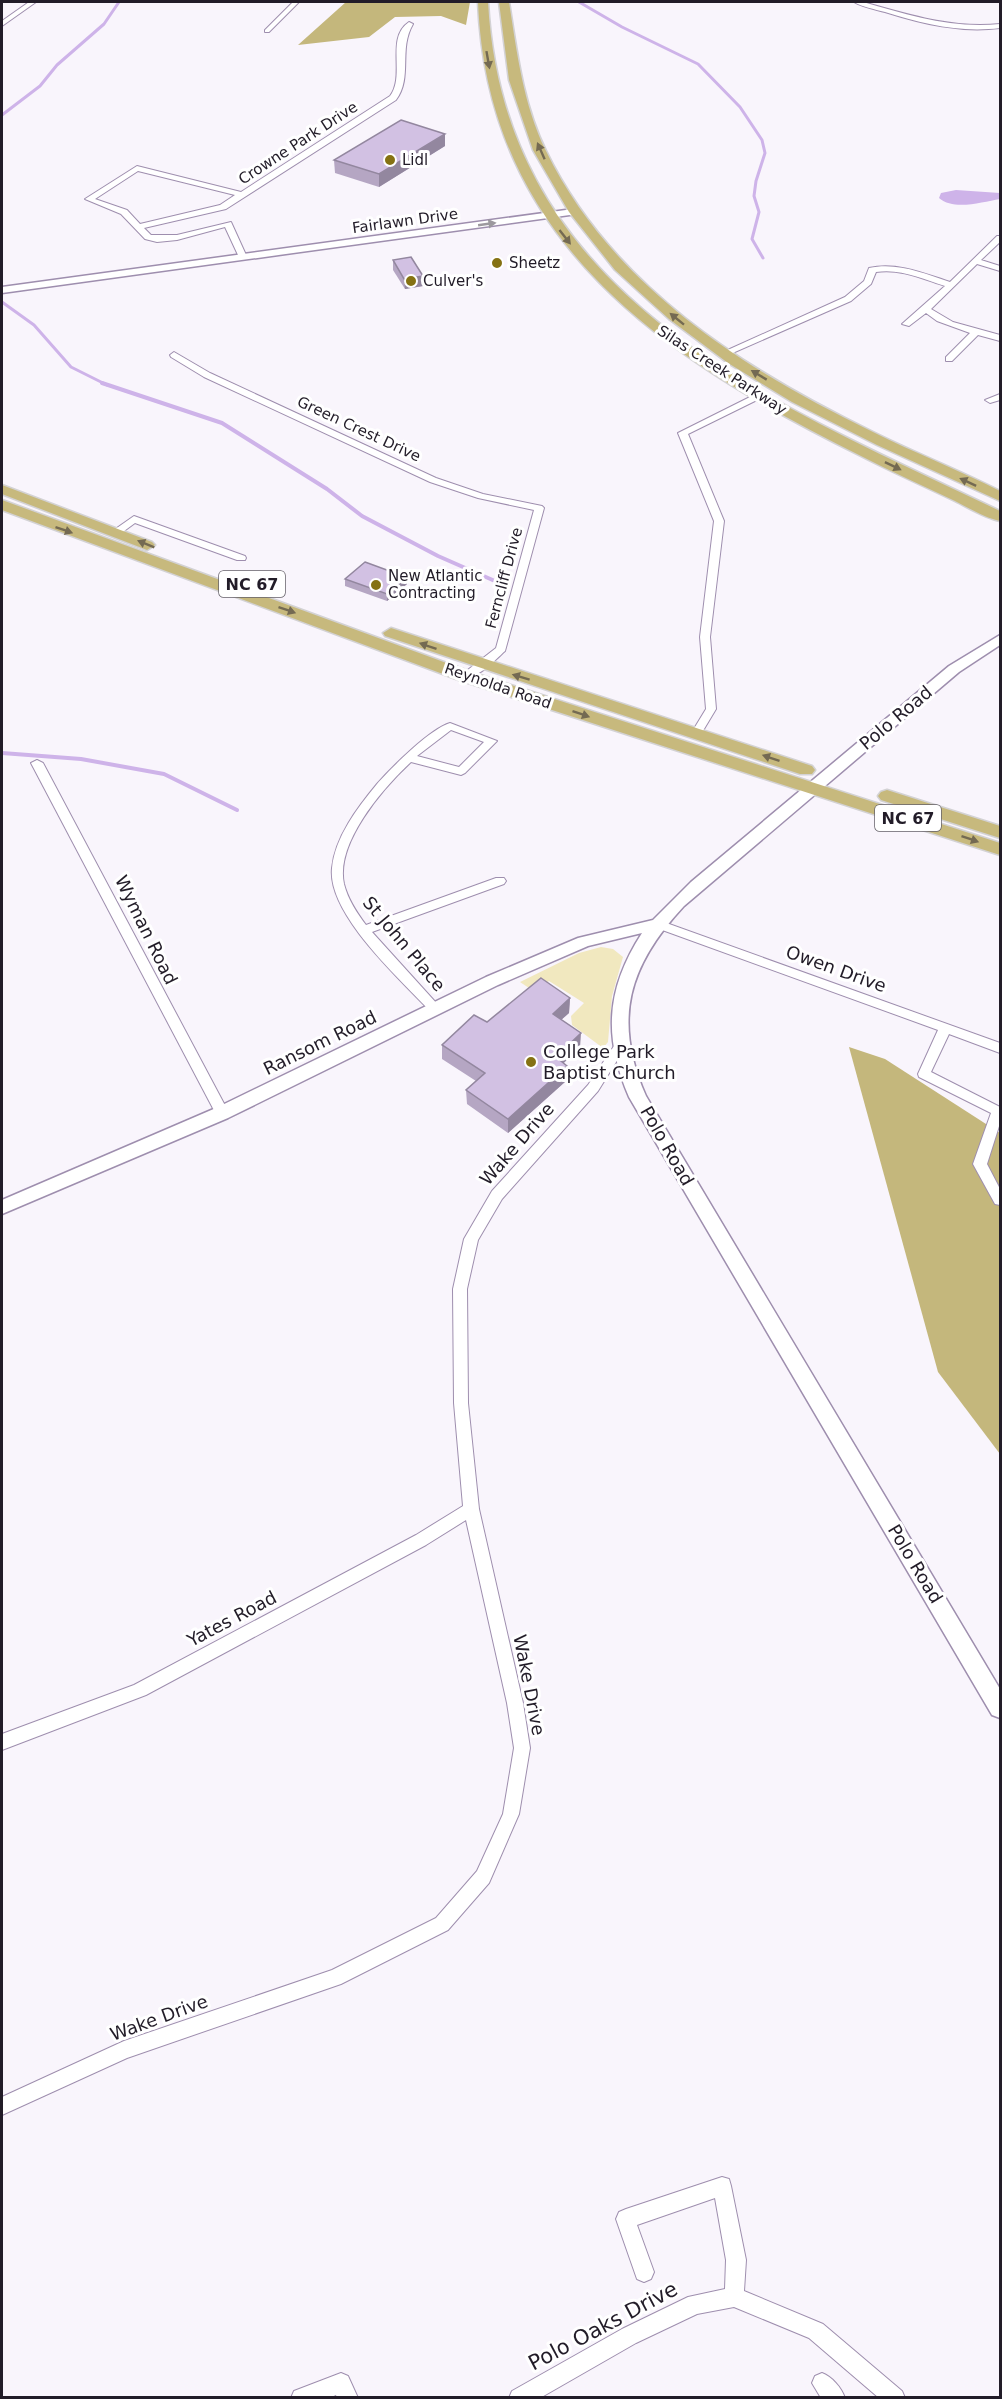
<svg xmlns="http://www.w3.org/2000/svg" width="1002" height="2399" font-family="'DejaVu Sans',sans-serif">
  <rect width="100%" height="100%" fill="#f9f5fc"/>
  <polygon fill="#f1e8bf" points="601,947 613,949 623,957 612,996 608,1042 603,1048 572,1025 571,1016 584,1003 549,981 535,992 520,982 579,953"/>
  <g fill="#c4b77c">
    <polygon points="346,2 470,2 466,25 441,16 395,17 369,37 298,45"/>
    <polygon points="849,1047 885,1059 1000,1133 1000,1454 938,1372"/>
  </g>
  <path fill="#ceb3e9" d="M956 190 1000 193V199C982 202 954 211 939 198L941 193Z"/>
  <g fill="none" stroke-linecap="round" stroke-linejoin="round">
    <g stroke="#ceb3e9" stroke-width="3">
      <polyline points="579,2 622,27 698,64 740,107 762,140 765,153 756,181 754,196 759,212 752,239 763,258"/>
      <polyline points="2,115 40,86 57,65 104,24 119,2"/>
      <polyline points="2,302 34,325 71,367 107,385"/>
    </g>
    <g stroke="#ceb3e9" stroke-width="4">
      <polyline points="102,383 222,423 327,489 362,516 438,556 504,585"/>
      <polyline points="2,753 81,759 164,774 237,810"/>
    </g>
    <defs>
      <g id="street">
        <polygon points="29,2 36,2 2,26 2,21"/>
        <polygon points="293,2 299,2 269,32 265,32 265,30"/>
        <path d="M854 2H863C909 15 952 29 1000 24V28C960 33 923 24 885 12 874 9 862 7 854 2Z"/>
        <path d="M409 22 413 24C398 50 413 77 396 100L226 209 144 228 151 235H177L231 222 246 255 245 257 238 255 225 227 177 240 157 242 145 239 121 214 85 199 137 166 241 192 390 96C406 75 385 38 409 22ZM138 171 235 195 220 205 140 224 127 210 95 199Z"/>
        <path d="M997 236H1000V242L981 260 1000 266V271L977 264 931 309 953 322 1000 335V341L978 335 952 361H946V357L970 333 937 321 926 313 909 326 902 324 945 286C923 279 900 268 876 272L871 284 851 301 728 355 721 353 845 297 864 281 869 268C897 262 923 273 950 282Z"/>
        <path d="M174 352 210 373 436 478 483 494 542 506 544 508 505 651C494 661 477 680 461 678L460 676 496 648 534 510 478 498 430 482 204 377 171 357 170 355Z"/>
        <polygon points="758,393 763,396 761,398 688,434 724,521 710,637 716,709 701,734 697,735 692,732 706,709 700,637 714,521 678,433"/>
        <polygon points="1000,394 1000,400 990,403 985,400"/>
        <polygon points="134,516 245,556 246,558 245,560 237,560 135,523 120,534 114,534 114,530"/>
        <path d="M450 723 497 741 465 773 461 775 411 762C383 788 335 843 344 884 348 900 357 913 366 925L496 878H504L506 881 504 884 372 932 439 1006 441 1009 439 1012H431C401 980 327 914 332 868 335 837 358 807 377 784 391 768 430 729 450 723ZM451 730 484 742 459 767 417 756Z"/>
        <polygon points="37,760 43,763 229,1113 227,1116 217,1116 31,763"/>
        <polygon points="658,920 1000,1043 1000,1053 949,1034 931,1072 1000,1107 1000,1123 987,1164 1000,1189 1000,1205 995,1204 973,1164 991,1113 919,1077 918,1074 938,1030 654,927 652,924 654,921"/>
        <polygon points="620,1041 626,1046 598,1091 502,1199 478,1240 467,1289 468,1403 479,1509 523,1703 530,1748 519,1814 489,1883 448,1930 341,1984 127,2058 2,2115 2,2097 124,2041 332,1970 436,1918 477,1871 503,1814 514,1748 507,1703 466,1520 426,1545 146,1695 2,1750 2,1734 134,1685 416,1535 463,1506 454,1403 453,1289 464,1239 492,1191 588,1085 616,1043"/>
        <polygon points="722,2177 729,2179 731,2186 746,2260 744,2291 823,2324 902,2391 905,2398 879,2398 809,2338 734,2307 697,2314 636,2343 540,2398 509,2398 512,2391 622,2329 688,2297 725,2289 726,2260 715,2198 637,2225 654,2272 651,2279 644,2282 637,2279 616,2219 619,2212 626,2209"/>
        <polygon points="341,2373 348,2376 358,2398 337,2398 336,2395 329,2398 291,2398 294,2391"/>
        <path d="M822 2373C832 2377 841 2387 845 2398H821L812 2383 815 2376Z"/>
      </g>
      <g id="secondary">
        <polygon points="573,209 577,210 577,214 2,293 2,287"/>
        <path d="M1000 635V645L959 672 684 906C629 965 612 1019 646 1096L1000 1689V1718L992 1715 629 1097C603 1036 606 989 642 933L588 946 498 985 228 1118 2 1214V1200L216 1108 486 977 578 938 653 920 691 882 949 666Z"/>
      </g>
      <g id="primary">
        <path d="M478 2H488C504 299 770 401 1000 511V521C985 518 969 508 955 501 924 486 892 472 861 456 665 359 488 243 478 2Z"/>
        <path d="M499 2H509C517 53 523 104 546 151 611 285 743 369 873 432 915 453 959 470 1000 491V501L877 445 792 402 728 363 669 319 615 270 569 212 533 150 509 80Z"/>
        <polygon points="2,485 152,542 155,545 147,550 142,548 2,494"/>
        <polygon points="2,500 471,672 1000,843 1000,855 459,680 2,510"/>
        <polygon points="391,628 812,766 815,770 812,774 800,774 385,636 383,633"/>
        <polygon points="887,790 1000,826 1000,838 881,800 878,796 881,792"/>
      </g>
    </defs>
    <use href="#street" stroke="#9e8eae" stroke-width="2"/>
    <use href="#secondary" stroke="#9e8eae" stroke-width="3"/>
    <use href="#primary" stroke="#d3d2d4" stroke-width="3"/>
    <use href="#street" fill="#fff" fill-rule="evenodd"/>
    <use href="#secondary" fill="#fff" fill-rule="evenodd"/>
    <use href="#primary" fill="#c7b97d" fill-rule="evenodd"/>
  </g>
  <g fill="#b5a6c3">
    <polygon points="445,146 379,187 335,173 334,160"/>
    <polygon points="393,260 423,286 405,289 393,270"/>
    <polygon points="345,579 407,584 387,601 345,586"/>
    <polygon points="570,998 569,1013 561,1020 580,1048 563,1063 567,1066 566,1081 508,1133 467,1104 466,1090 476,1081 442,1059 442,1045 487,1022"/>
  </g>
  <g fill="#93879f">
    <polygon points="445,134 445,146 379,187 379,174"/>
    <polygon points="423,276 423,286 405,289 404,279"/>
    <polygon points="406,577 407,584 387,601 387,594"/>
    <polygon points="570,998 569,1013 552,1028 553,1014"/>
    <polygon points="581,1033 580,1048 555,1071 556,1057"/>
    <polygon points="567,1066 566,1081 508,1133 508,1119"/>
  </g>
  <g fill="#d2c1e3" stroke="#93879f" stroke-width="1.5">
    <polygon points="401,120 445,134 379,174 334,160"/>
    <polygon points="411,257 423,276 404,279 393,260"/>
    <polygon points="365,562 406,577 387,594 345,579"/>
    <polygon points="541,978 570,998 553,1014 581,1033 556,1057 567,1066 508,1119 466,1090 485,1073 442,1045 474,1015 487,1022"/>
  </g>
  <defs><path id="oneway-solid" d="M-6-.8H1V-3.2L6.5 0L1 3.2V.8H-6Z" transform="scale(1.5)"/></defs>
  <g fill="#746a52">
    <use href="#oneway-solid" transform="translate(488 60) rotate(80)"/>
    <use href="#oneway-solid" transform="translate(541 151) rotate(-114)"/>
    <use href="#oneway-solid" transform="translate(565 237) rotate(52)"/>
    <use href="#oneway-solid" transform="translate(677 319) rotate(-141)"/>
    <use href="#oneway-solid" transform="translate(759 375) rotate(-149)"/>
    <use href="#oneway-solid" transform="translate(893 466) rotate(26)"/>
    <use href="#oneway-solid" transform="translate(968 482) rotate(-155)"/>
    <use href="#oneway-solid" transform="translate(64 530) rotate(19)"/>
    <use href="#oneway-solid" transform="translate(146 544) rotate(-158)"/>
    <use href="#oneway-solid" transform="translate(287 610) rotate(19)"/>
    <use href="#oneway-solid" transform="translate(428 646) rotate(-161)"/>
    <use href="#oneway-solid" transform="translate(521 677) rotate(-163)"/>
    <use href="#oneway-solid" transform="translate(581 714) rotate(19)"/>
    <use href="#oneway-solid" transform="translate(771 758) rotate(-161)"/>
    <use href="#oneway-solid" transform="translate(970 839) rotate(19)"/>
  </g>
  <use fill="#9c999e" href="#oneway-solid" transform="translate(487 224) rotate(-8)"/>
  <g fill="#857213" stroke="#fff" stroke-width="2">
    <circle cx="390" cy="160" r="6"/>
    <circle cx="497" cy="263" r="6"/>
    <circle cx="411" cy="281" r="6"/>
    <circle cx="376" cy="585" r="6"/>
    <circle cx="531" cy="1062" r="6"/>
  </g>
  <g text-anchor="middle" stroke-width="6" stroke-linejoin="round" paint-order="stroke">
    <g font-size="15" fill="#221c28" stroke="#fff">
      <text transform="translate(298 143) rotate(-33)" y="5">Crowne Park Drive</text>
      <text transform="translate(405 221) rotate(-8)" y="5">Fairlawn Drive</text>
      <text transform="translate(722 370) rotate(33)" y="5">Silas Creek Parkway</text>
      <text transform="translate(359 429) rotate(25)" y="5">Green Crest Drive</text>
      <text transform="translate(504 578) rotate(-75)" y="5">Ferncliff Drive</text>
      <text transform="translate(498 686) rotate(19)" y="5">Reynolda Road</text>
    </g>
    <g font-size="15" fill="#221c28" stroke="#fff" text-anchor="start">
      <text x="402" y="165">Lidl</text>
      <text x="509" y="268">Sheetz</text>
      <text x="423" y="286">Culver's</text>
      <text x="388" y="581">New Atlantic<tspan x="388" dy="17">Contracting</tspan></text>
    </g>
    <g fill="#fff" stroke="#646068" stroke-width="1.5">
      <rect x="219" y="571" width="66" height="26" rx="4.5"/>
      <rect x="875" y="805" width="66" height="26" rx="4.5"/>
    </g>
    <g font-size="16" font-weight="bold" fill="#221c28">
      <text x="252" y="590">NC 67</text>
      <text x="908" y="824">NC 67</text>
    </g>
    <g font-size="18" fill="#221c28" stroke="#fff">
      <text transform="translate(896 718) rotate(-40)" y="6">Polo Road</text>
      <text transform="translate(146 930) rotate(64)" y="6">Wyman Road</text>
      <text transform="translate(404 944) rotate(50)" y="6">St John Place</text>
      <text transform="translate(836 969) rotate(20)" y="6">Owen Drive</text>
      <text transform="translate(320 1043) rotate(-26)" y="6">Ransom Road</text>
      <text transform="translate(517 1144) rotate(-49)" y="6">Wake Drive</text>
      <text transform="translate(667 1146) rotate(60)" y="6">Polo Road</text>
      <text transform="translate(915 1564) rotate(59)" y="6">Polo Road</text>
      <text transform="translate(232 1619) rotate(-28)" y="6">Yates Road</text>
      <text transform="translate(529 1685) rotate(79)" y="6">Wake Drive</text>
      <text transform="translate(159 2018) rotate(-20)" y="6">Wake Drive</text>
    </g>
    <g font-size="18" fill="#221c28" stroke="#fff" text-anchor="start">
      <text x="543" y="1058">College Park<tspan x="543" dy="21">Baptist Church</tspan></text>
    </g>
    <g font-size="21" fill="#221c28" stroke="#fff">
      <text transform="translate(603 2326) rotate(-28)" y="7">Polo Oaks Drive</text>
    </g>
  </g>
  <rect width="1002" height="2399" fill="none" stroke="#221c28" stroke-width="6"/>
</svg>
